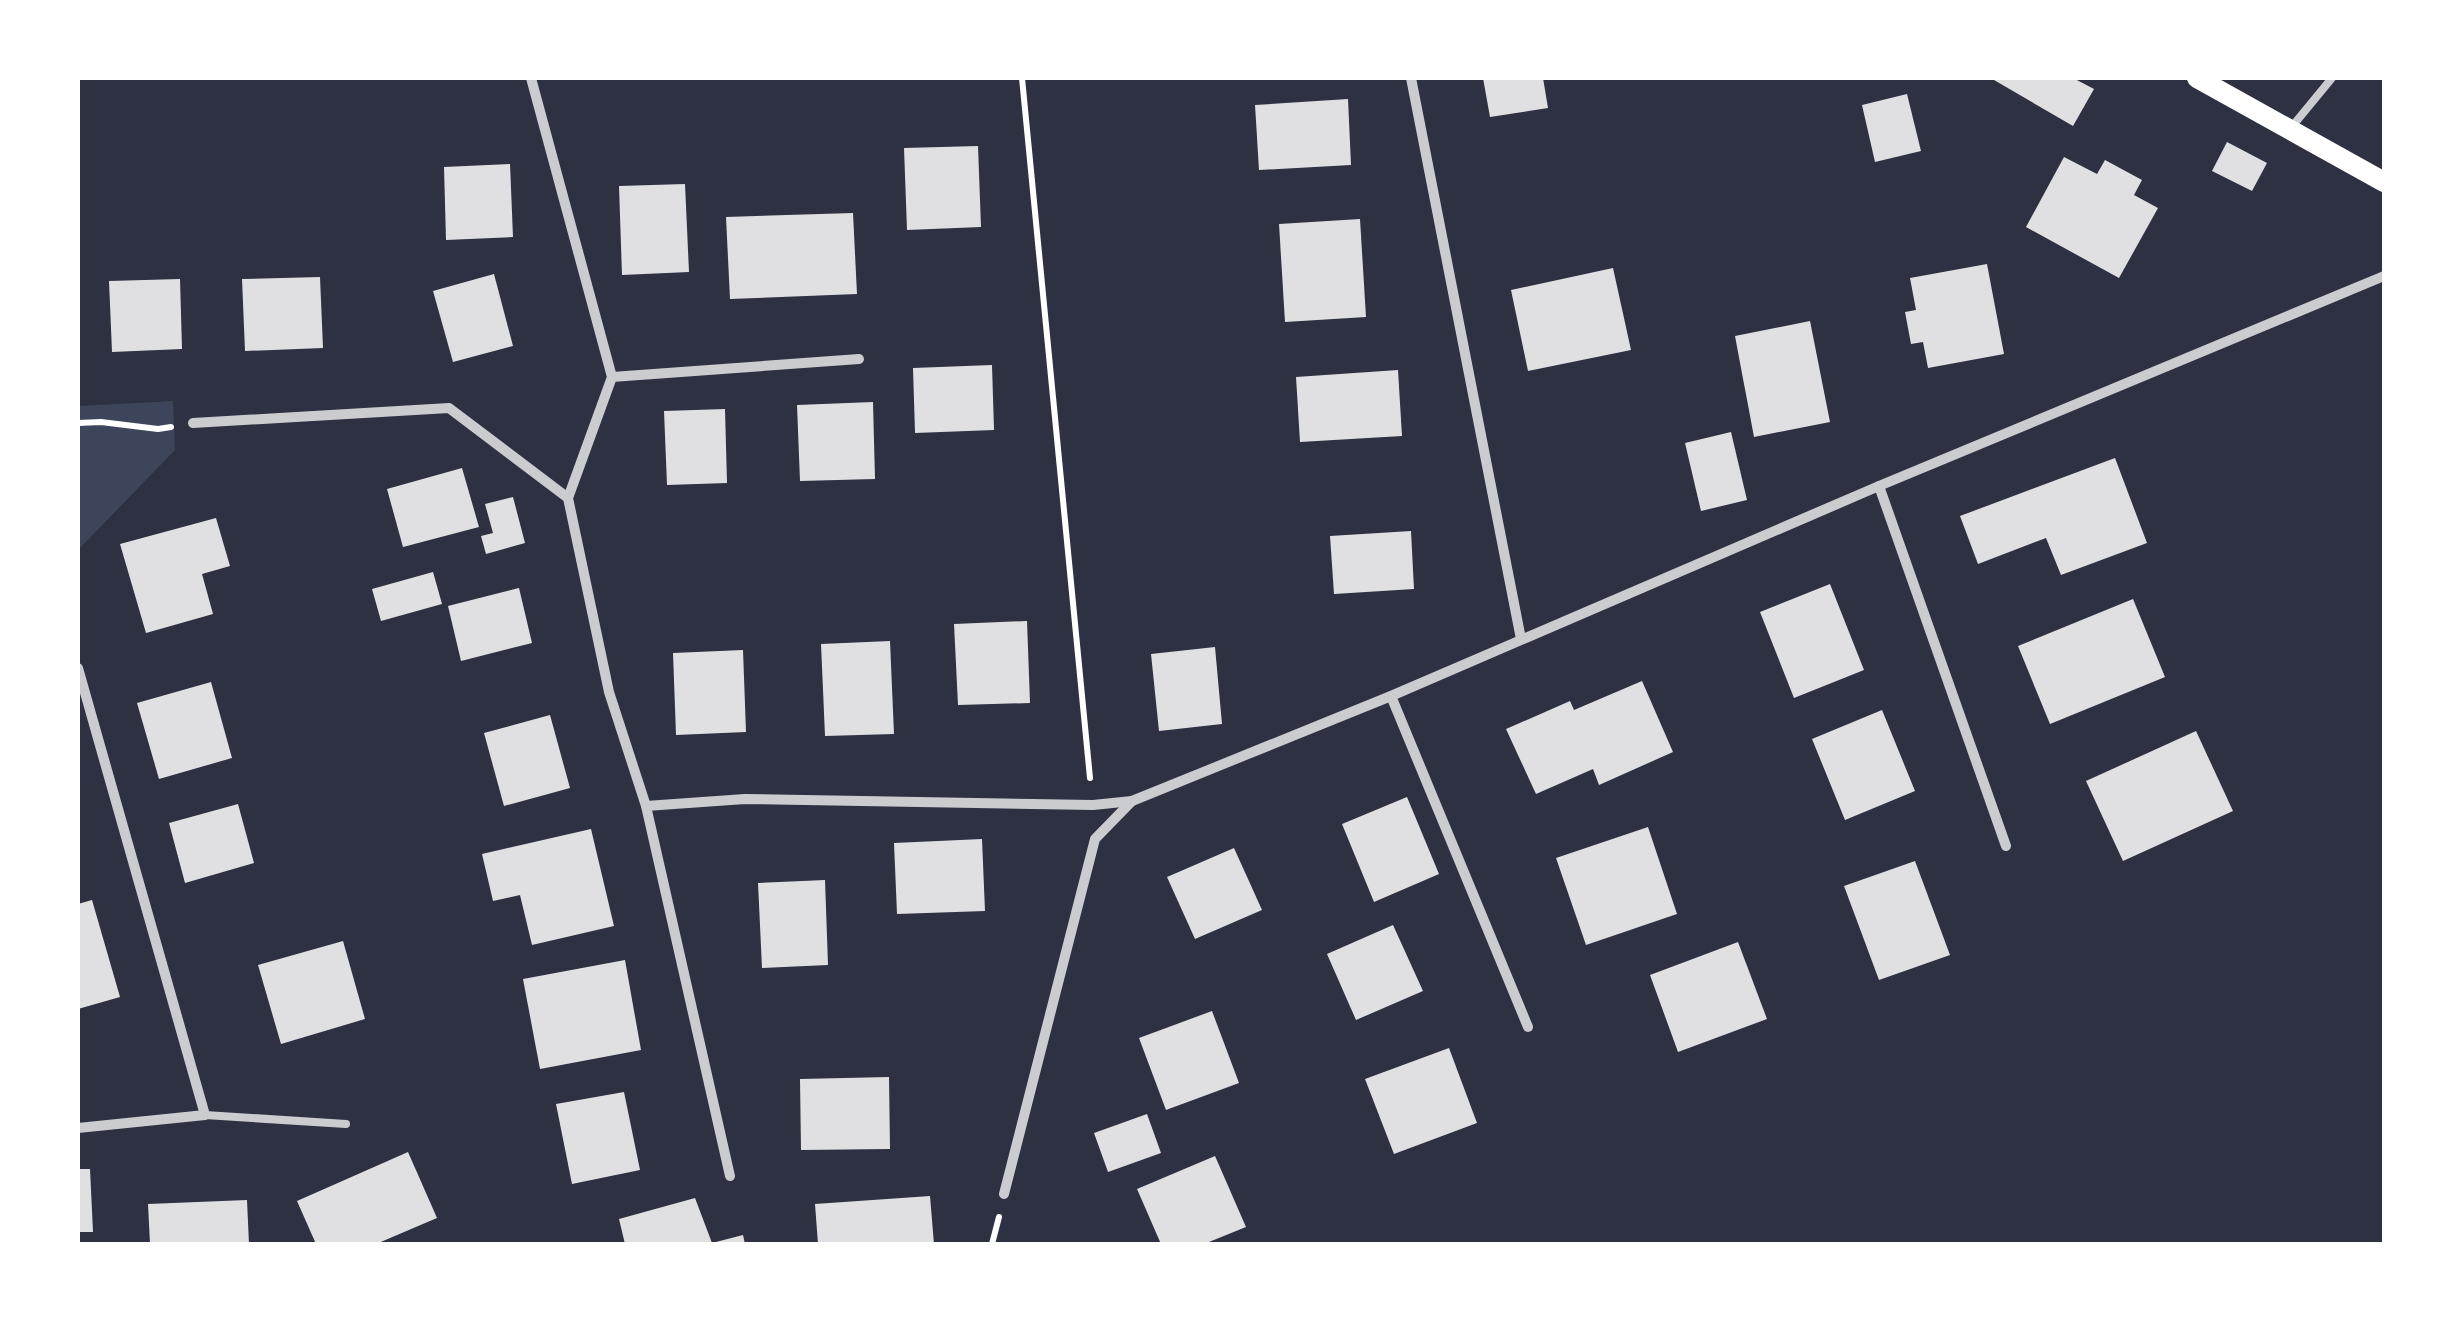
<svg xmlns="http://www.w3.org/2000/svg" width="2462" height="1322" font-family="Lato,sans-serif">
  <rect width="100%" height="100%" fill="#2d3142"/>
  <polygon fill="#3c4559" points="173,401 175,450 78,550 78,406"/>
  <g fill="#e0e0e3">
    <polygon points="1483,78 1543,78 1548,108 1490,117"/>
    <polygon points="1996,78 2073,78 2094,89 2073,126 1994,80"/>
    <polygon points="1907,94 1921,151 1875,162 1862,105"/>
    <polygon points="1348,99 1351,165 1259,170 1255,105"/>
    <polygon points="2227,142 2267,163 2252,191 2212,171"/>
    <polygon points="978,146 981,227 907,230 904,148"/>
    <polygon points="2064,157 2097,174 2105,160 2142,180 2134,195 2158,208 2119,278 2026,227"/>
    <polygon points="510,164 513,237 446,240 444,167"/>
    <polygon points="685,184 689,272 622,275 619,186"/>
    <polygon points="853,213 857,294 730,299 726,217"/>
    <polygon points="1360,219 1366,317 1285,322 1279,224"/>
    <polygon points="1987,264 2004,354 1928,368 1923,342 1911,344 1905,312 1916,310 1910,278"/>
    <polygon points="1613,268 1631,350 1528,371 1511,290"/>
    <polygon points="494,274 513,346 453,362 433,291"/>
    <polygon points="320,277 323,348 245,351 242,279"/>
    <polygon points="180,279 182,349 112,352 109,281"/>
    <polygon points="1810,321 1830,422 1754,437 1735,336"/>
    <polygon points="992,365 994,430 915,433 913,368"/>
    <polygon points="1398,370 1402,436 1300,442 1296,377"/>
    <polygon points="873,402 875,479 800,481 797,405"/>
    <polygon points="725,409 727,483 667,485 664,411"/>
    <polygon points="1731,432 1747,500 1701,511 1685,443"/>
    <polygon points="2115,458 2147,543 2061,575 2046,538 1978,564 1960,516"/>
    <polygon points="462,468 479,527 403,547 387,489"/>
    <polygon points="513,497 525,543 486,554 481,536 493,533 485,504"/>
    <polygon points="216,518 230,566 202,574 213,614 146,633 120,544"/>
    <polygon points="1411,531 1414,589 1334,594 1330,536"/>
    <polygon points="433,572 442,604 381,621 372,589"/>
    <polygon points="1830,584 1864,670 1794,698 1760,612"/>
    <polygon points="519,588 532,643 461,661 448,606"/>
    <polygon points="2133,599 2165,677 2050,724 2018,646"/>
    <polygon points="1027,621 1030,703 958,705 954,624"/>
    <polygon points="890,641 894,734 825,736 821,644"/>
    <polygon points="1215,647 1222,724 1159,731 1151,654"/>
    <polygon points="743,650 746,732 676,735 673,653"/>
    <polygon points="1642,681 1673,752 1599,785 1593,769 1536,794 1506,729 1570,701 1574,710"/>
    <polygon points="211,682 232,758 159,779 137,703"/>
    <polygon points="1882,710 1915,791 1845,820 1812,739"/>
    <polygon points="550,715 570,788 504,806 484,733"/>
    <polygon points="2196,731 2233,811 2123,861 2086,781"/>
    <polygon points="1407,797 1439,874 1374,902 1342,824"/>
    <polygon points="238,804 254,863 185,883 169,823"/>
    <polygon points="1648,827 1677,914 1586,945 1556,858"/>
    <polygon points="591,829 614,926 532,945 520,895 493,901 482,854"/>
    <polygon points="982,839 985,911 897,914 894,843"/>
    <polygon points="1234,848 1262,910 1195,939 1167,877"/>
    <polygon points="1915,861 1950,955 1879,980 1844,886"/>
    <polygon points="825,880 828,965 762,968 758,883"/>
    <polygon points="92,900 120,997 78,1009 78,904"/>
    <polygon points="1393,925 1423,991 1356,1020 1327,954"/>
    <polygon points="343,941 365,1019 281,1044 258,965"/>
    <polygon points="1738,942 1767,1019 1678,1052 1650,975"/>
    <polygon points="625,960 641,1050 540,1069 523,979"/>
    <polygon points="1212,1011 1239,1083 1166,1110 1139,1038"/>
    <polygon points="1449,1048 1477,1123 1394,1154 1365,1079"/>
    <polygon points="889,1077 890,1149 801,1150 800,1079"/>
    <polygon points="624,1092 640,1170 572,1184 556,1104"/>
    <polygon points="1147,1114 1161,1153 1108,1172 1094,1133"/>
    <polygon points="408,1152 437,1218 376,1244 316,1244 297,1201"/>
    <polygon points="1215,1156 1246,1227 1204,1244 1161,1244 1137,1189"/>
    <polygon points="78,1169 90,1169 93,1232 78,1232"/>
    <polygon points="930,1196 934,1244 818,1244 815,1204"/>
    <polygon points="695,1198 712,1243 743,1235 745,1244 625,1244 619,1219"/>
    <polygon points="247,1200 249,1244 150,1244 148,1204"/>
  </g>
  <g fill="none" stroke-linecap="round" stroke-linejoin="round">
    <g stroke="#fff" stroke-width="6">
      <polyline points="1022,78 1090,778"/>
      <polyline points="78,423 101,422 158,429 171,427"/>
      <polyline points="992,1244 999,1217"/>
    </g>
    <g stroke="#caccd0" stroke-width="8">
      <polyline points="2290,129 2332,78"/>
      <polyline points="205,1115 346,1124"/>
    </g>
    <g stroke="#caccd0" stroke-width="10">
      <polyline points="531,78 612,377 568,498 609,692 646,806 745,799 1093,805 1132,801"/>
      <polyline points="1411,78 1521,639"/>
      <polyline points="612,377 859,359"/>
      <polyline points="193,423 449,408 568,498"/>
      <polyline points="1879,486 2006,846"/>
      <polyline points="78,668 205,1115 78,1128"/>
      <polyline points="1391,696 1528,1027"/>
      <polyline points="646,806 730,1176"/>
      <polyline points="1004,1194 1095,839 1132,801 1391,696 1879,486 2384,276"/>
    </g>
    <polyline stroke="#fff" stroke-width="20" points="2197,78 2384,182"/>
  </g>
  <rect width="2462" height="1322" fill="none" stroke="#ffffff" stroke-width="160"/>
</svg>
